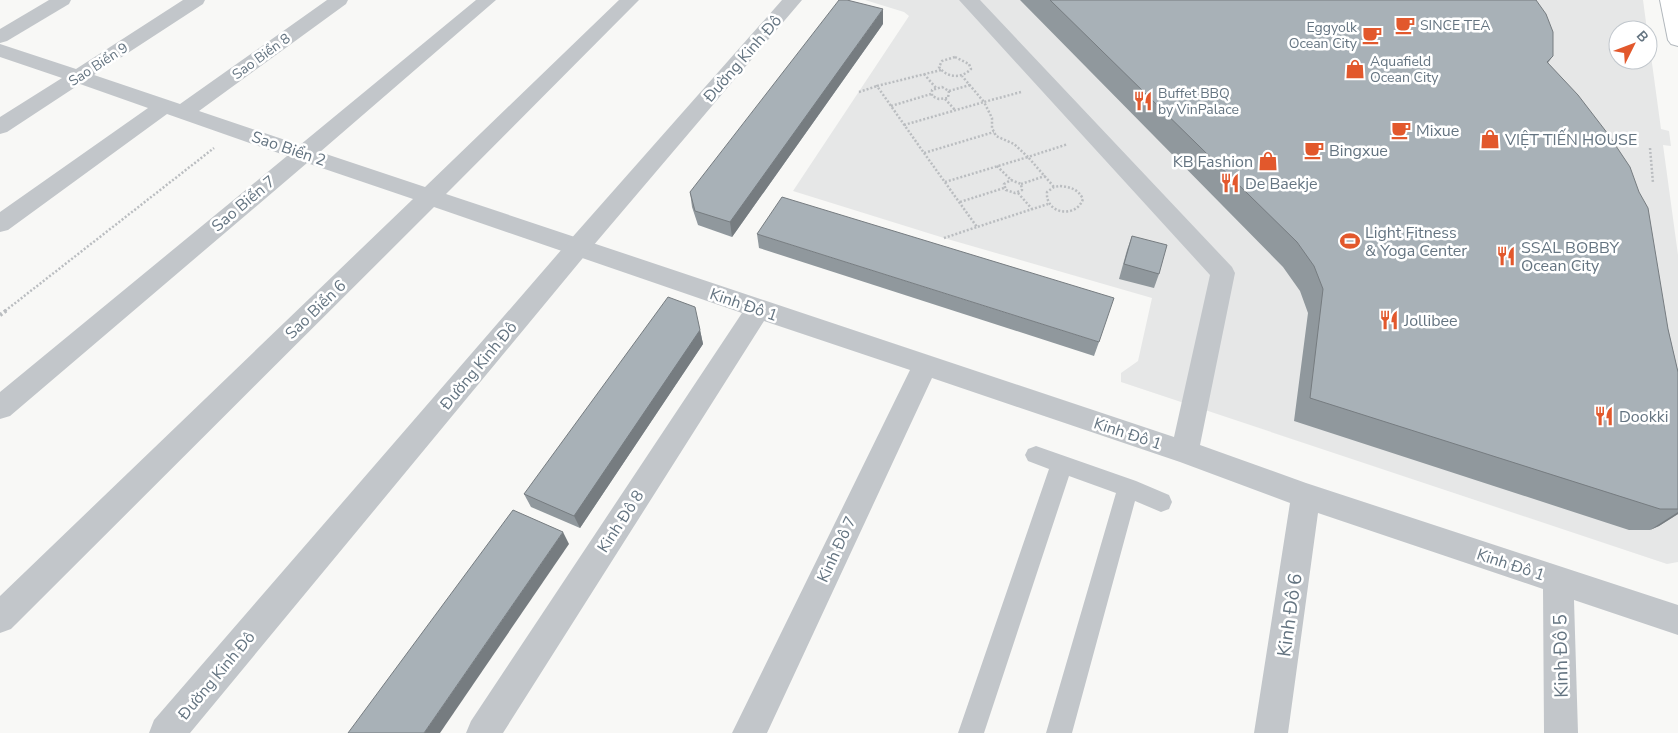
<svg xmlns="http://www.w3.org/2000/svg" width="1678" height="733" font-family="'Nunito Sans',sans-serif">
  <rect width="100%" height="100%" fill="#f8f8f6"/>
  <polygon fill="#e6e7e7" points="865,0 1643,0 1647,30 1618,30 1618,60 1648,60 1648,34 1661,129 1669,131 1671,146 1663,145 1678,255 1678,562 1667,564 1121,382 1121,373 1138,361 1152,298 944,238 793,191 909,16 904,12"/>
  <g fill="none" stroke-linecap="round" stroke-linejoin="round">
    <defs>
      <polygon id="secondary" points="1660,0 1678,0 1678,46 1671,44 1668,40"/>
    </defs>
    <use href="#secondary" stroke="#b2b8bd" stroke-width="2"/>
    <g stroke="#babdc0" stroke-width="2.5" stroke-dasharray="2 2" stroke-linecap="butt">
      <path d="M955 57 969 64 971 69C961 79 947 78 939 67L942 61Z"/>
      <polyline points="941,70 877,86 924,153 994,132"/>
      <polyline points="924,74 936,88"/>
      <polygon points="942,87 949,91 948,98 939,99 932,96 932,90"/>
      <polyline points="949,91 970,85"/>
      <polyline points="859,92 877,86"/>
      <polyline points="1021,92 984,102 992,118 992,128 996,136 1014,144 1028,157 1068,144"/>
      <polyline points="945,99 955,110"/>
      <polyline points="891,106 931,94"/>
      <polyline points="904,125 984,102 962,76"/>
      <polyline points="1650,148 1653,183"/>
      <polyline points="924,153 977,227 1048,204"/>
      <polyline points="997,166 1011,180"/>
      <polygon points="1011,180 1021,184 1022,190 1015,193 1006,190 1004,184"/>
      <polyline points="945,182 1028,157 1054,187"/>
      <polyline points="1021,184 1045,176"/>
      <path d="M1060 186C1070 187 1078 189 1083 199 1076 219 1045 214 1047 192L1054 187Z"/>
      <polyline points="1018,193 1032,209"/>
      <polyline points="960,202 1004,188"/>
      <polyline points="944,238 977,227"/>
      <polyline points="5,311 214,148"/>
    </g>
    <polyline stroke="#babdc0" stroke-width="4" stroke-dasharray="2.5 2.5" stroke-linecap="butt" points="0,315 7,310"/>
    <polygon fill="#c2c6ca" fill-rule="evenodd" points="1036,446 1136,481 1169,495 1172,502 1169,509 1161,512 1135,501 1072,733 1046,733 1116,493 1069,476 984,733 958,733 1049,469 1028,461 1025,455 1028,449"/>
    <g fill="#c2c6ca" fill-rule="evenodd">
      <polygon points="49,0 71,0 69,4 7,41 0,43 0,29"/>
      <polygon points="183,0 205,0 203,4 94,75 180,104 327,0 348,0 346,4 199,111 300,145 476,0 496,0 320,152 425,187 619,0 639,0 446,194 1174,437 1210,275 959,0 980,0 1232,267 1235,273 1200,445 1306,483 1678,605 1678,635 1574,600 1578,733 1544,733 1543,589 1318,513 1288,733 1254,733 1290,503 1180,462 932,378 767,733 732,733 910,370 764,321 503,733 466,733 471,721 742,313 434,207 11,629 0,633 0,596 413,199 307,163 10,416 0,419 0,392 287,156 167,114 8,230 0,232 0,212 148,108 80,84 7,132 0,134 0,117 62,78 0,57 0,44 76,69"/>
    </g>
    <polygon fill="#c2c6ca" fill-rule="evenodd" points="782,0 802,0 587,253 190,733 149,733 154,720 569,241"/>
    <use href="#secondary" fill="#fff" fill-rule="evenodd"/>
  </g>
  <g fill="#90989d">
    <polygon points="1020,0 1536,0 1553,56 1548,63 1668,329 1678,372 1678,514 1659,526 1650,530 1629,530 1294,421 1308,313 1300,291 1283,267"/>
    <polygon points="883,24 732,237 698,225 692,207 690,192"/>
    <polygon points="757,234 1099,342 1094,356 759,248"/>
    <polygon points="1132,236 1159,274 1154,288 1119,279 1127,250"/>
    <polygon points="700,330 703,344 580,528 531,507 524,494"/>
  </g>
  <g fill="#767c80">
    <polygon points="883,9 883,24 732,237 730,222"/>
    <polygon points="700,330 703,344 580,528 574,516"/>
    <polygon points="1678,512 1678,514 1659,526 1650,530"/>
    <polygon points="563,532 569,544 440,733 424,733"/>
  </g>
  <g fill="#a8b1b7" stroke="#767c80">
    <polygon points="839,0 847,0 883,9 730,222 695,211 690,192"/>
    <polygon points="1050,0 1536,0 1546,14 1553,32 1553,56 1547,62 1578,95 1608,134 1630,167 1639,192 1648,208 1668,329 1678,372 1678,509 1660,509 1310,398 1323,289 1314,266 1297,242"/>
    <polygon points="782,197 1114,298 1099,342 757,234"/>
    <polygon points="1132,236 1167,245 1159,274 1124,264"/>
    <polygon points="668,297 695,307 700,330 574,516 524,494"/>
    <polygon points="513,510 563,532 424,733 348,733"/>
  </g>
  <defs>
    <symbol id="cafe-bare" viewBox="-9 -9 18 18"><path d="M-5.5-4.5H6V0H3Q3 3.5 0 3.5H-2.5Q-5.5 3.5-5.5 0ZM3-3.2v2h1.7v-2ZM-6 4.5H4V6H-6Z" fill="#e2582c" stroke="#fff" stroke-width="2.5" paint-order="stroke"/></symbol>
    <symbol id="shop-bare" viewBox="-9 -9 18 18"><path d="M-5-2.5h2.3a2.7 3.5 0 0 1 5.4 0H5L5.5 6h-11ZM-1.5-2.5h3a1.5 2.3 0 0 0-3 0Z" fill="#e2582c" stroke="#fff" stroke-width="2.5" paint-order="stroke"/></symbol>
    <symbol id="restaurant-bare" viewBox="-9 -9 18 18"><path d="M-5-6h1v4h1v-4h1v4h1v-4h1v5L-1.5 .5V6h-2V.5L-5-1ZM5-6V6H3V1.5H1.5Q1.5-4 5-6Z" fill="#e2582c" stroke="#fff" stroke-width="2.5" paint-order="stroke"/></symbol>
    <symbol id="stadium-bare" viewBox="-9 -9 18 18"><path d="M0-5a6.5 5 0 1 0 0 10a6.5 5 0 1 0 0-10ZM-3.5-1.8h7v3.6h-7Z" fill="#e2582c" stroke="#fff" stroke-width="2.5" paint-order="stroke"/></symbol>
  </defs>
  <g fill-rule="evenodd">
    <use href="#cafe-bare" x="1391" y="11" width="28" height="28"/>
    <use href="#cafe-bare" x="1358" y="21" width="28" height="28"/>
    <use href="#shop-bare" x="1341" y="55" width="28" height="28"/>
    <use href="#restaurant-bare" x="1129" y="87" width="28" height="28"/>
    <use href="#cafe-bare" x="1387" y="116" width="28" height="28"/>
    <use href="#shop-bare" x="1476" y="125" width="28" height="28"/>
    <use href="#cafe-bare" x="1300" y="136" width="28" height="28"/>
    <use href="#shop-bare" x="1254" y="147" width="28" height="28"/>
    <use href="#restaurant-bare" x="1216" y="169" width="28" height="28"/>
    <use href="#stadium-bare" x="1336" y="227" width="28" height="28"/>
    <use href="#restaurant-bare" x="1492" y="242" width="28" height="28"/>
    <use href="#restaurant-bare" x="1375" y="306" width="28" height="28"/>
    <use href="#restaurant-bare" x="1590" y="402" width="28" height="28"/>
  </g>
  <g text-anchor="middle" stroke-width="5" stroke-linejoin="round" paint-order="stroke">
    <g font-size="14" fill="#647481" stroke="#fff" text-anchor="start">
      <text x="1420" y="30">SINCE TEA</text>
      <text x="1357" y="32" text-anchor="end">Eggyolk<tspan x="1357" dy="16">Ocean City</tspan></text>
      <text x="1370" y="66">Aquafield<tspan x="1370" dy="16">Ocean City</tspan></text>
      <text x="1158" y="98">Buffet BBQ<tspan x="1158" dy="16">by VinPalace</tspan></text>
    </g>
    <g font-size="14" fill="#647481" stroke="#fff">
      <text transform="translate(261 56) rotate(-36)" y="5">Sao Biển 8</text>
      <text transform="translate(98 64) rotate(-33)" y="5">Sao Biển 9</text>
    </g>
    <g font-size="16" fill="#647481" stroke="#fff">
      <text transform="translate(742 58) rotate(-49)" y="6">Đường Kinh Đô</text>
      <text transform="translate(289 148) rotate(19)" y="6">Sao Biển 2</text>
      <text transform="translate(243 203) rotate(-40)" y="6">Sao Biển 7</text>
      <text transform="translate(744 304) rotate(19)" y="6">Kinh Đô 1</text>
      <text transform="translate(315 309) rotate(-44)" y="6">Sao Biển 6</text>
      <text transform="translate(478 365) rotate(-50)" y="6">Đường Kinh Đô</text>
      <text transform="translate(1128 433) rotate(18)" y="6">Kinh Đô 1</text>
      <text transform="translate(620 521) rotate(-57)" y="6">Kinh Đô 8</text>
      <text transform="translate(836 549) rotate(-65)" y="6">Kinh Đô 7</text>
      <text transform="translate(1511 564) rotate(18)" y="6">Kinh Đô 1</text>
      <text transform="translate(216 675) rotate(-50)" y="6">Đường Kinh Đô</text>
    </g>
    <g font-size="16" fill="#647481" stroke="#fff" text-anchor="start">
      <text x="1416" y="136">Mixue</text>
      <text x="1505" y="145">VIỆT TIẾN HOUSE</text>
      <text x="1329" y="156">Bingxue</text>
      <text x="1253" y="167" text-anchor="end">KB Fashion</text>
      <text x="1245" y="189">De Baekje</text>
      <text x="1365" y="238">Light Fitness<tspan x="1365" dy="18">&amp; Yoga Center</tspan></text>
      <text x="1521" y="253">SSAL BOBBY<tspan x="1521" dy="18">Ocean City</tspan></text>
      <text x="1404" y="326">Jollibee</text>
      <text x="1619" y="422">Dookki</text>
    </g>
    <g font-size="19" fill="#647481" stroke="#fff">
      <text transform="translate(1289 615) rotate(-82)" y="7">Kinh Đô 6</text>
      <text transform="translate(1560 656) rotate(-91)" y="7">Kinh Đô 5</text>
    </g>
  </g>
  <g transform="translate(1633 45) rotate(48)"><circle r="24" fill="#ffffff" stroke="#c1c7cd"/>
  <path d="M0-4L9 19L0 12L-9 19Z" fill="#e2582c"/>
  <text y="-8" font-size="14" font-weight="bold" text-anchor="middle" fill="#647481">B</text>
  </g>
</svg>
